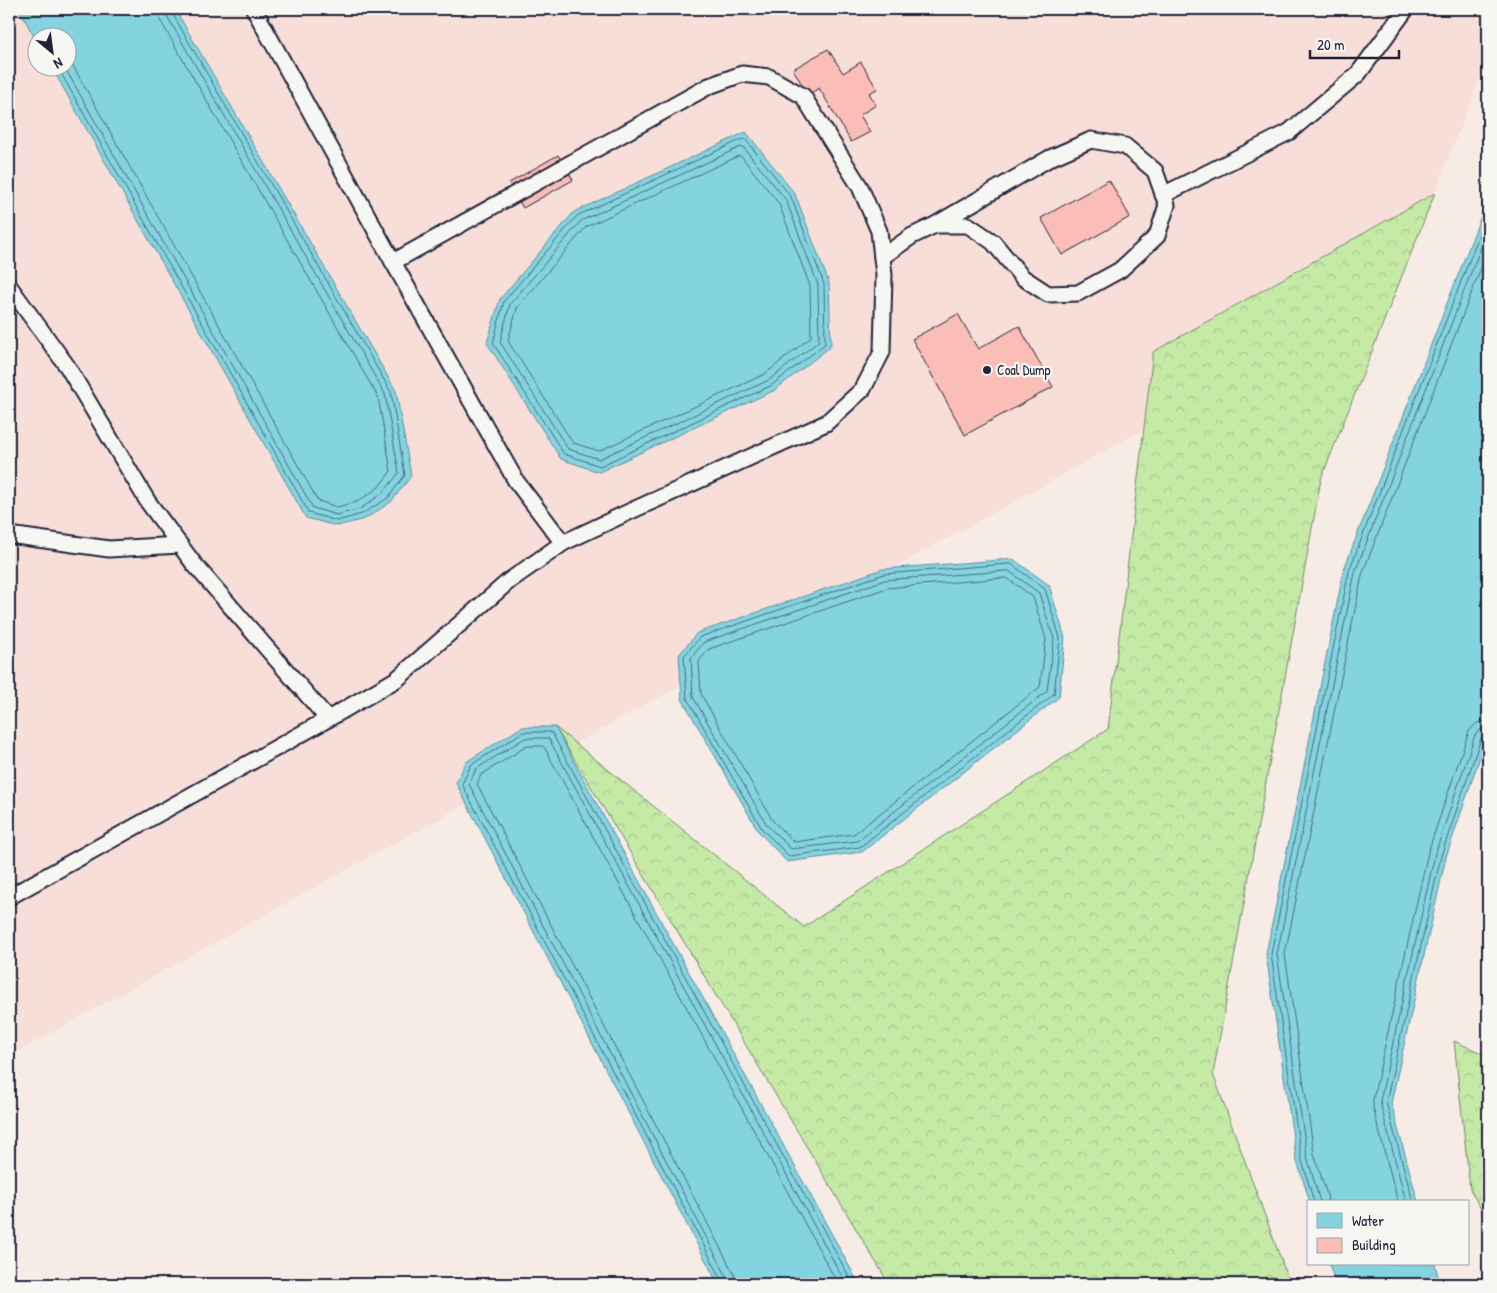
<svg xmlns="http://www.w3.org/2000/svg" width="1497" height="1293" font-family="'Patrick Hand',sans-serif">
  <defs>
    <pattern id="forest-crowns" width="20" height="18" patternUnits="userSpaceOnUse" patternTransform="scale(1.25)"><rect width="20" height="18" fill="#c4eaa5"/><path d="M2 6a3 3 0 1 1 6 0M12 15a3 3 0 1 1 6 0" fill="none" stroke="#a8c88f"/></pattern>
  </defs>
  <rect width="100%" height="100%" fill="#f7ebe6"/>
  <filter id="ink" filterUnits="userSpaceOnUse"><feTurbulence type="fractalNoise" baseFrequency=".02" numOctaves="2"/><feDisplacementMap in="SourceGraphic" scale="10" xChannelSelector="R" yChannelSelector="G"/><feConvolveMatrix kernelMatrix="1 2 1 2 8 2 1 2 1" color-interpolation-filters="sRGB"/></filter>
  <g filter="url(#ink)">
    <path fill="#f8ded8" fill-rule="evenodd" d="M9 9H1488V57L1397 290 9 1056ZM38 38H68V68H38Z"/>
    <g fill="url(#forest-crowns)" stroke="#738670">
      <polygon points="1435,193 1321,479 1213,1074 1290,1284 889,1284 555,727 804,927 1108,729 1153,352"/>
      <polygon points="1454,1041 1488,1056 1488,1222 1470,1189"/>
    </g>
    <g fill="#84d4e0" stroke="#5d8d9e">
      <polygon points="19,9 175,9 396,391 411,476 391,502 365,519 337,526 306,518 52,68 68,68 68,38 38,38 37,42"/>
      <polygon points="746,132 795,194 829,283 831,346 775,390 599,472 561,459 487,343 500,299 574,212"/>
      <polygon points="1488,198 1488,733 1446,857 1391,1103 1418,1202 1310,1202 1296,1158 1266,954 1344,569"/>
      <polygon points="1013,559 1049,585 1065,638 1059,697 862,852 787,862 759,832 682,699 679,655 697,633 883,569"/>
      <polygon points="522,727 555,727 859,1284 718,1284 456,783 466,762"/>
      <polygon points="1329,1264 1435,1264 1438,1276 1442,1284 1336,1284"/>
    </g>
    <g fill="none" stroke-linecap="round" stroke-linejoin="round">
      <g stroke="#49697d" stroke-width="1">
        <polyline points="68,57 318,501 337,507 357,502 378,488 391,471 378,397 160,20 157,9"/>
        <polyline points="58,68 309,513 337,521 362,514 388,498 405,475 391,392 172,13 171,9"/>
        <polyline points="65,68 313,508 337,515 360,509 383,493 399,473 385,394 167,16 165,9"/>
        <polygon points="743,139 746,140 791,197 824,284 825,344 772,385 600,466 564,454 493,343 504,301 577,216"/>
        <polygon points="741,147 744,148 786,200 818,285 819,341 769,380 599,459 568,449 500,342 510,304 581,221"/>
        <polygon points="739,156 742,157 779,204 810,286 811,337 765,374 599,451 573,443 508,341 517,308 586,227"/>
        <polygon points="1011,564 1045,589 1060,638 1054,694 860,847 789,856 762,829 687,698 684,656 700,637 884,574"/>
        <polygon points="1009,571 1039,593 1054,639 1047,691 857,841 791,849 767,825 693,697 691,658 704,642 885,580"/>
        <polygon points="1007,578 1033,597 1046,639 1040,687 854,834 794,842 773,821 701,694 699,661 709,649 887,588"/>
        <polyline points="1314,1202 1301,1157 1271,954 1349,571 1488,212"/>
        <polyline points="1320,1202 1307,1156 1277,954 1355,572 1488,229"/>
        <polyline points="1328,1202 1327,1195 1314,1154 1285,954 1362,575 1488,250"/>
        <polyline points="1398,1202 1373,1108 1373,1099 1428,852 1469,731 1477,723 1488,720"/>
        <polyline points="1406,1202 1381,1106 1380,1101 1435,854 1475,735 1481,729 1488,728"/>
        <polyline points="1413,1202 1386,1102 1441,856 1481,738 1484,735 1488,734"/>
        <polyline points="723,1284 722,1280 462,784 471,765 523,732 550,732 552,733 853,1284"/>
        <polyline points="729,1284 727,1277 469,784 476,769 525,738 547,738 549,739 846,1284"/>
        <polyline points="736,1284 734,1274 477,784 481,775 527,746 542,746 544,747 838,1284"/>
      </g>
    </g>
    <g fill="#fabeb6" stroke="#22223b">
      <polygon points="828,49 843,73 861,62 877,89 869,93 876,105 860,115 870,132 851,142 819,88 808,95 793,69"/>
      <polygon points="558,155 573,180 523,208 509,183"/>
      <polygon points="1109,180 1130,217 1062,255 1041,218"/>
      <polygon points="958,314 978,349 1019,326 1053,387 965,435 912,339"/>
    </g>
    <g fill="none" stroke-linecap="round" stroke-linejoin="round">
      <defs>
        <g id="lane">
          <polyline points="254,9 393,262 516,481 563,543"/>
          <polyline points="1163,195 1289,132 1358,74 1406,9"/>
          <polyline points="882,257 912,236 935,225 968,225 993,242 1022,277 1048,294 1078,293 1120,270 1157,236 1167,205 1155,171 1125,146 1091,140 1050,158 935,225"/>
          <polyline points="9,286 67,366 148,502 194,564 328,719"/>
          <polyline points="9,535 109,549 180,545"/>
          <polyline points="9,897 328,719 397,679 509,581 563,543 633,510 826,423 863,389 882,352 884,275 879,231 860,187 803,96 769,77 742,74 709,86 393,262"/>
        </g>
      </defs>
      <use href="#lane" stroke="#22223b" stroke-width="19"/>
      <use href="#lane" stroke="#f6f6f2" stroke-width="15"/>
    </g>
  </g>
  <circle fill="#22223b" stroke="#f6f6f2" stroke-width="2" cx="987" cy="370" r="5"/>
  <g text-anchor="middle" stroke-width="4.5" stroke-linejoin="round" paint-order="stroke">
    <g font-size="14" fill="#22223b" stroke="#f6f6f2" text-anchor="start">
      <text x="997" y="375">Coal Dump</text>
    </g>
  </g>
  <rect width="1497" height="1293" fill="none" stroke="#f6f6f2" stroke-width="30"/>
  <rect x="15" y="15" width="1467" height="1263" fill="none" stroke="#22223b" stroke-width="2" filter="url(#ink)"/>
  <rect x="1307" y="1200" width="162" height="65" fill="#f6f6f2" stroke="#a1a1a9"/>
  <rect x="1317" y="1213" width="25" height="15" fill="#84d4e0" stroke="#a1a1a9"/>
  <text x="1352" y="1226" font-size="15" fill="#22223b">Water</text>
  <rect x="1317" y="1238" width="25" height="15" fill="#fabeb6" stroke="#a1a1a9"/>
  <text x="1352" y="1250" font-size="15" fill="#22223b">Building</text>
  <g transform="translate(52 52) rotate(151)"><circle r="24" fill="#f6f6f2" stroke="#a1a1a9"/>
  <path d="M0-4L9 19L0 12L-9 19Z" fill="#22223b"/>
  <text y="-8" font-size="14" font-weight="bold" text-anchor="middle" fill="#22223b">N</text>
  </g>
  <path d="M1310 50v8h89v-8" fill="none" stroke="#22223b" stroke-width="2.5"/>
  <text x="1317" y="50" font-size="15" fill="#22223b" stroke="#f6f6f2" stroke-width="4" paint-order="stroke">20 m</text>
</svg>
